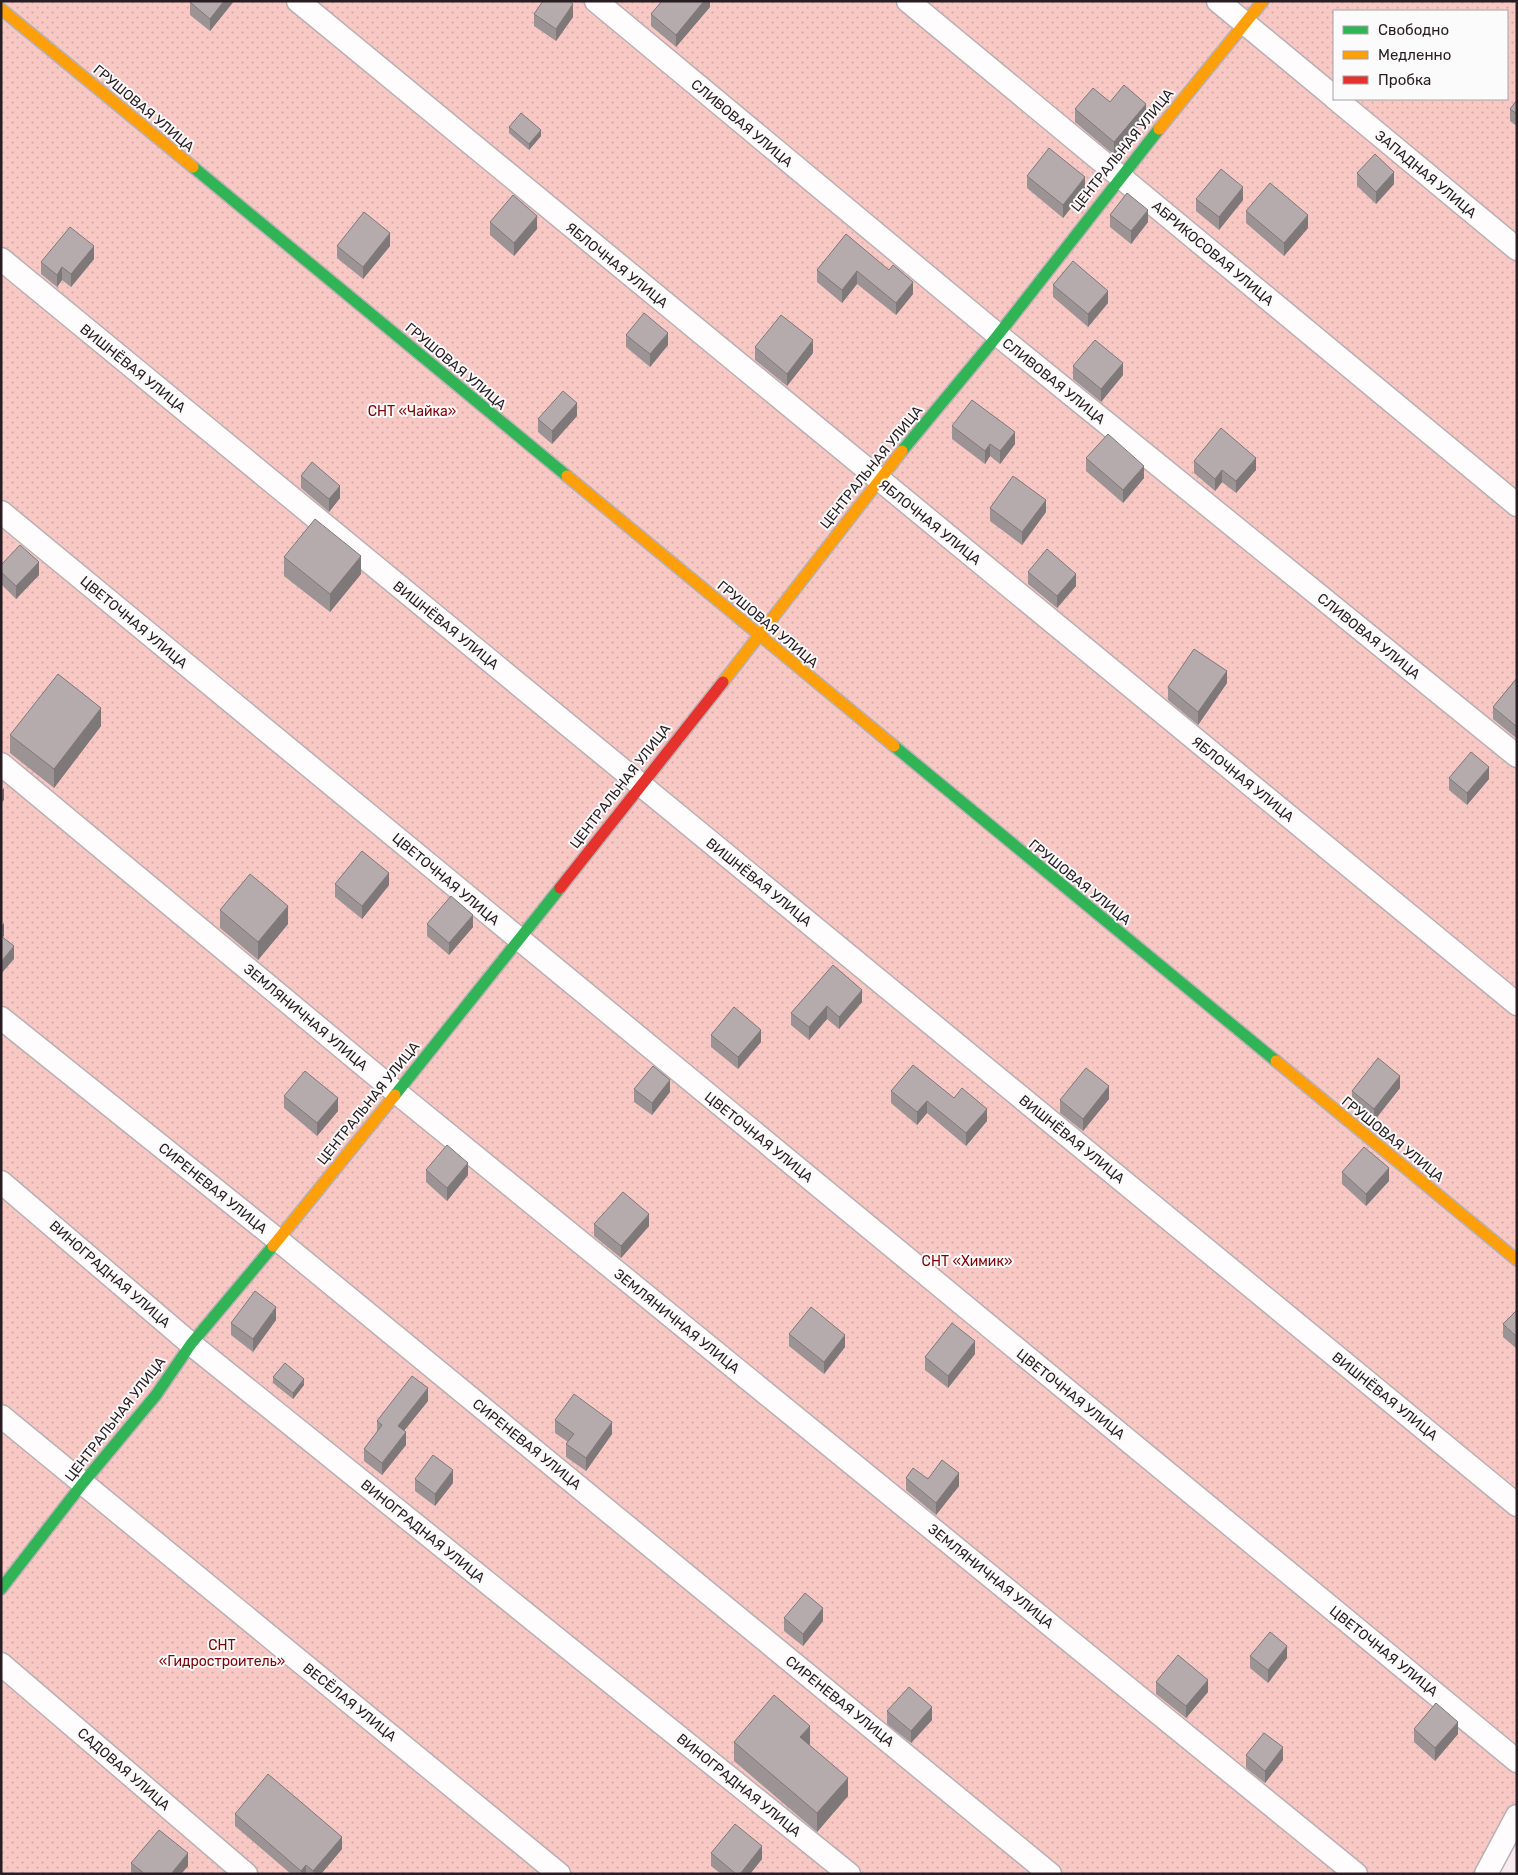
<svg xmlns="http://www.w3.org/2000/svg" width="1518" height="1875" font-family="Rubik,sans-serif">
  <defs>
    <pattern id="garden-dots" width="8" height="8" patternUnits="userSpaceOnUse" patternTransform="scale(1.25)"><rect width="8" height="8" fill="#f8c8c4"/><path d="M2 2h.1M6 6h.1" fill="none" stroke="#d5aba8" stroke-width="1.8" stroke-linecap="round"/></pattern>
  </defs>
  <rect width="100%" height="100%" fill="#f8ecf1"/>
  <path fill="url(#garden-dots)" fill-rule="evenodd" d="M1 1H1517V1816L1486 1874H1ZM1334 11H1507V99H1334Z"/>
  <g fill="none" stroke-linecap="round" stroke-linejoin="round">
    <defs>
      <g id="street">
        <polyline points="298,1 1517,1004"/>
        <polyline points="596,1 998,335 1517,756"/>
        <polyline points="908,1 1517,505"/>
        <polyline points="1218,1 1334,97"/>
        <polyline points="1336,99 1517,249"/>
        <polyline points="1,259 1517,1505"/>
        <polyline points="1,512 1517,1761"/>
        <polyline points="1,764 396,1092 1356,1874"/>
        <polyline points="1,1018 278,1240 1050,1874"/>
        <polyline points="1,1182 191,1344 849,1874"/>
        <polyline points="1,1416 559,1874"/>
        <polyline points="1,1664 246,1874"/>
        <polyline points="1486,1874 1517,1816"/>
      </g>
      <g id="fast">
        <polyline points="193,167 567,476"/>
        <polyline points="902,451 998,335 1159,129"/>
        <polyline points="894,746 1276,1061"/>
        <polyline points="395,1095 560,888"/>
        <polyline points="1,1589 83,1483 156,1395 191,1344 273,1246"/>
      </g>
      <g id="slow">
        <polyline points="1,9 193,167"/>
        <polyline points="1159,129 1263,1"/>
        <polyline points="567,476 894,746"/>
        <polyline points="723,682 902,451"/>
        <polyline points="1276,1061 1517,1260"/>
        <polyline points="273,1246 395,1095"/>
      </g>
      <polyline id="jam" points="560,888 723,682"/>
    </defs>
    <use href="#street" stroke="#bab0b4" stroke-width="25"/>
    <use href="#fast" stroke="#bab0b4" stroke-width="14"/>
    <use href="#slow" stroke="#bab0b4" stroke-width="14"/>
    <use href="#jam" stroke="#bab0b4" stroke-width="14"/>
    <use href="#street" stroke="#fefcfd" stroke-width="22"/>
    <use href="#fast" stroke="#30b455" stroke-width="11"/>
    <use href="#slow" stroke="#ff9f0a" stroke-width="11"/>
    <use href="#jam" stroke="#e5322d" stroke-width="11"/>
  </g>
  <g fill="#9c9395">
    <polygon points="191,1 234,1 210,31 190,15 190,2"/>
    <polygon points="710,1 710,7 676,47 651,26 651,14"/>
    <polygon points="534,14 573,17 556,41 534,26"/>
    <polygon points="1517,100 1517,126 1510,121 1510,109"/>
    <polygon points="1110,102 1146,117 1114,155 1075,122 1075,109"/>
    <polygon points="509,127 541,136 529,150 509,133"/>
    <polygon points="1357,173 1394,184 1376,204 1357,186"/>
    <polygon points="1027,176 1085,190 1063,218 1027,188"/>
    <polygon points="1196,199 1243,200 1219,230 1196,211"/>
    <polygon points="1246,211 1308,228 1284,256 1246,223"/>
    <polygon points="1110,215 1148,222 1131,244 1110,227"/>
    <polygon points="490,222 537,229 514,256 490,235"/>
    <polygon points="846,234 913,294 896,315 857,284 842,303 817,282 817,270"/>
    <polygon points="337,246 390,246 363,279 337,258"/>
    <polygon points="94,259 71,287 62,280 57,287 41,274 41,262"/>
    <polygon points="1053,285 1108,303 1088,327 1053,297"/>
    <polygon points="626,335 668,345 650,367 626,347"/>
    <polygon points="755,347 813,353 787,386 755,360"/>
    <polygon points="1073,366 1123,375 1101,402 1073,379"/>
    <polygon points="577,416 552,444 538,432 538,419"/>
    <polygon points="952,426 1015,444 1000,464 990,456 985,464 952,439"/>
    <polygon points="1086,458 1144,478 1123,503 1086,471"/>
    <polygon points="1194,461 1256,470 1236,493 1222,482 1215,491 1194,473"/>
    <polygon points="301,476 340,498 329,512 301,488"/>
    <polygon points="990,508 1046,512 1022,545 990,521"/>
    <polygon points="284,557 361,574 330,612 284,576"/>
    <polygon points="1,565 39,575 16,599 1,584"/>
    <polygon points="1028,572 1076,586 1057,608 1028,584"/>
    <polygon points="1517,678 1517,738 1516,738 1493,719 1493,707"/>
    <polygon points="1227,683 1198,725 1168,700 1168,687"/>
    <polygon points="101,726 54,788 10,753 10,735"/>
    <polygon points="1449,778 1489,779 1467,805 1449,790"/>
    <polygon points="335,884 389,885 362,919 335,897"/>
    <polygon points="220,910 288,924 258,960 220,928"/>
    <polygon points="427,924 473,927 449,955 427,936"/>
    <polygon points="833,965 862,1002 839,1029 827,1019 809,1040 791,1025 791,1013"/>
    <polygon points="711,1035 761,1042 738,1069 711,1047"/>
    <polygon points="1400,1088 1374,1121 1352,1103 1352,1091"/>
    <polygon points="634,1089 670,1092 652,1115 634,1102"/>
    <polygon points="891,1091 954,1098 987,1121 966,1146 927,1113 917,1125 891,1103"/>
    <polygon points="284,1096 338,1111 317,1136 284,1108"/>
    <polygon points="1109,1099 1083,1131 1060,1113 1060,1100"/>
    <polygon points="426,1170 468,1175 447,1201 426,1182"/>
    <polygon points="1342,1172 1389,1181 1366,1206 1342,1184"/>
    <polygon points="594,1224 649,1226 621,1258 594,1236"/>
    <polygon points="1517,1310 1517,1349 1503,1337 1503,1324"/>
    <polygon points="276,1320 253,1352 231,1335 231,1323"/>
    <polygon points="789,1334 845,1347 824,1374 789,1346"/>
    <polygon points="975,1354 948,1388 925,1370 925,1357"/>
    <polygon points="273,1377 304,1385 293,1399 273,1383"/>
    <polygon points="428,1401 404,1431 406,1445 382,1475 364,1461 364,1449 377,1432 377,1421"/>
    <polygon points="555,1420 612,1434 586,1471 566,1457 566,1444 568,1442 555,1433"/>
    <polygon points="906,1478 928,1479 959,1486 936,1515 906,1490"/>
    <polygon points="415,1479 453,1483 435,1506 415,1491"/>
    <polygon points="784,1618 823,1621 803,1646 784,1631"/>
    <polygon points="1250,1656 1287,1658 1268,1683 1250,1668"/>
    <polygon points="1156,1682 1208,1692 1186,1718 1156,1694"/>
    <polygon points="887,1711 932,1720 911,1743 887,1724"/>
    <polygon points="1414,1729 1458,1734 1435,1761 1414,1742"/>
    <polygon points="734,1742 810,1744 809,1745 848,1796 817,1832 734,1761"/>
    <polygon points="1246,1755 1283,1760 1265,1783 1246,1768"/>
    <polygon points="235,1814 342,1849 321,1874 291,1874 235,1826"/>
    <polygon points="711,1853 762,1859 750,1874 721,1874 711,1866"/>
    <polygon points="131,1863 188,1866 181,1874 131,1874"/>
  </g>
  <g fill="#7f7879">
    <polygon points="224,1 234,1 210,31 210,19"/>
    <polygon points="704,1 710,1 710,7 676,47 676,35"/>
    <polygon points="573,4 573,17 556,41 556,29"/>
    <polygon points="1146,104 1146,117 1114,155 1114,142"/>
    <polygon points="541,130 541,136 529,150 529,144"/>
    <polygon points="1394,172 1394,184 1376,204 1376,192"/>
    <polygon points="1085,177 1085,190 1063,218 1063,205"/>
    <polygon points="1243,187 1243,200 1219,230 1219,217"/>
    <polygon points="1148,210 1148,222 1131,244 1131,231"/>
    <polygon points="1308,215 1308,228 1284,256 1284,243"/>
    <polygon points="537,216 537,229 514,256 514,243"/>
    <polygon points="390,233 390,246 363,279 363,267"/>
    <polygon points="94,246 94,259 71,287 71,274"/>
    <polygon points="62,267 62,280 57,287 57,275"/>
    <polygon points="857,271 857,284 842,303 842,290"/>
    <polygon points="913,282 913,294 896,315 896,303"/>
    <polygon points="1108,291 1108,303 1088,327 1088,314"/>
    <polygon points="668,333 668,345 650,367 650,354"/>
    <polygon points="813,340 813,353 787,386 787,374"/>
    <polygon points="1123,363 1123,375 1101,402 1101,389"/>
    <polygon points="577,403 577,416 552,444 552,431"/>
    <polygon points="1015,432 1015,444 1000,464 1000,451"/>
    <polygon points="990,444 990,456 985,464 985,451"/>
    <polygon points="1256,458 1256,470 1236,493 1236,481"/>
    <polygon points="1144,466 1144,478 1123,503 1123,490"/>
    <polygon points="1222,470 1222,482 1215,491 1215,479"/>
    <polygon points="340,486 340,498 329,512 329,499"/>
    <polygon points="1046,500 1046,512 1022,545 1022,532"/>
    <polygon points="361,556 361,574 330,612 330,594"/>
    <polygon points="39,562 39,575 16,599 16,586"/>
    <polygon points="1076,574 1076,586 1057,608 1057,596"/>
    <polygon points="1227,671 1227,683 1198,725 1198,712"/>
    <polygon points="101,708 101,726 54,788 54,769"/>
    <polygon points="1517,725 1517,738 1516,738 1516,726"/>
    <polygon points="1489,767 1489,779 1467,805 1467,793"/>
    <polygon points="4,788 4,800 1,803 1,791"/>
    <polygon points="389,873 389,885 362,919 362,906"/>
    <polygon points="288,906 288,924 258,960 258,942"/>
    <polygon points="473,915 473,927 449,955 449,943"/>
    <polygon points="4,923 4,936 1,939 1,926"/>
    <polygon points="14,946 14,959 1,974 1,962"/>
    <polygon points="862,990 862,1002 839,1029 839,1017"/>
    <polygon points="827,1006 827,1019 809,1040 809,1027"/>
    <polygon points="761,1030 761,1042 738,1069 738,1057"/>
    <polygon points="1400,1076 1400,1088 1374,1121 1374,1109"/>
    <polygon points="670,1080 670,1092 652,1115 652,1103"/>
    <polygon points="1109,1086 1109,1099 1083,1131 1083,1119"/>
    <polygon points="338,1098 338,1111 317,1136 317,1123"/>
    <polygon points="927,1101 927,1113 917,1125 917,1112"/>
    <polygon points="987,1109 987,1121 966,1146 966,1133"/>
    <polygon points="468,1163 468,1175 447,1201 447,1188"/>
    <polygon points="1389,1168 1389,1181 1366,1206 1366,1194"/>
    <polygon points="649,1214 649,1226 621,1258 621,1246"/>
    <polygon points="276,1307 276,1320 253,1352 253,1339"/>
    <polygon points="845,1335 845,1347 824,1374 824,1362"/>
    <polygon points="975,1341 975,1354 948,1388 948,1376"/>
    <polygon points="304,1379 304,1385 293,1399 293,1393"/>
    <polygon points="428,1388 428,1401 398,1438 398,1426"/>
    <polygon points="612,1422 612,1434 586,1471 586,1458"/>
    <polygon points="406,1432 406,1445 382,1475 382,1463"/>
    <polygon points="453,1470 453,1483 435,1506 435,1494"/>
    <polygon points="959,1473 959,1486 936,1515 936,1503"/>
    <polygon points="823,1608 823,1621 803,1646 803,1634"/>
    <polygon points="1287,1646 1287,1658 1268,1683 1268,1670"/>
    <polygon points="1208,1680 1208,1692 1186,1718 1186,1706"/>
    <polygon points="932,1707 932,1720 911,1743 911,1731"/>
    <polygon points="1458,1722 1458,1734 1435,1761 1435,1748"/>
    <polygon points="810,1726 810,1744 800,1756 800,1737"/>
    <polygon points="1283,1747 1283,1760 1265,1783 1265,1771"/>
    <polygon points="848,1778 848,1796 817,1832 817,1813"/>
    <polygon points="342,1837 342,1849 321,1874 313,1874 313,1871"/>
    <polygon points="762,1846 762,1859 750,1874 740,1874"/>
    <polygon points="188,1853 188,1866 181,1874 171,1874"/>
    <polygon points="306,1865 306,1874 301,1874 301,1871"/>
  </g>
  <g fill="#b5abad" stroke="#7f7879">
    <polygon points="191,1 224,1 210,19 190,2"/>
    <polygon points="543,1 569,1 573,4 556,29 534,14"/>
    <polygon points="662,1 704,1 676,35 651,14"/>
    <polygon points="1124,85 1146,104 1114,142 1075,109 1093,88 1110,102"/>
    <polygon points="1517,100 1517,114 1510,109"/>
    <polygon points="521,113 541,130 529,144 509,127"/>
    <polygon points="1049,148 1085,177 1063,205 1027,176"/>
    <polygon points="1375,154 1394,172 1376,192 1357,173"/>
    <polygon points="1221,169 1243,187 1219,217 1196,199"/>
    <polygon points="1270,183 1308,215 1284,243 1246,211"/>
    <polygon points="1127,193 1148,210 1131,231 1110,215"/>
    <polygon points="513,195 537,216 514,243 490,222"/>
    <polygon points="364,212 390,233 363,267 337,246"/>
    <polygon points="70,227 94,246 71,274 62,267 57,275 41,262"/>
    <polygon points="846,234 889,270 893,265 913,282 896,303 857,271 842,290 817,270"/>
    <polygon points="1073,261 1108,291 1088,314 1053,285"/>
    <polygon points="644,313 668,333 650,354 626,335"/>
    <polygon points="781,315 813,340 787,374 755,347"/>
    <polygon points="1095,340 1123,363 1101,389 1073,366"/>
    <polygon points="563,391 577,403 552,431 538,419"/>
    <polygon points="972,400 1015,432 1000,451 990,444 985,451 952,426"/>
    <polygon points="1221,428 1256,458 1236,481 1222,470 1215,479 1194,461"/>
    <polygon points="1108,434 1144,466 1123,490 1086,458"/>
    <polygon points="312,462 340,486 329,499 301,476"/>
    <polygon points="1013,476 1046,500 1022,532 990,508"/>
    <polygon points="315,519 361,556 330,594 284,557"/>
    <polygon points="20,545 39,562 16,586 1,572 1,565"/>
    <polygon points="1047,549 1076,574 1057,596 1028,572"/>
    <polygon points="1194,649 1227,671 1198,712 1168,687"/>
    <polygon points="58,674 101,708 54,769 10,735"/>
    <polygon points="1517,678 1517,725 1516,726 1493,707"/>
    <polygon points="1471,752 1489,767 1467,793 1449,778"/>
    <polygon points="362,851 389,873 362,906 335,884"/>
    <polygon points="250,874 288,906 258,942 220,910"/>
    <polygon points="451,896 473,915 449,943 427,924"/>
    <polygon points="1,936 14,946 1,962"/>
    <polygon points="833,965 862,990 839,1017 827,1006 809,1027 791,1013"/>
    <polygon points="734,1007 761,1030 738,1057 711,1035"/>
    <polygon points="1378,1058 1400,1076 1374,1109 1352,1091"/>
    <polygon points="913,1065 954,1098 962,1088 987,1109 966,1133 927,1101 917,1112 891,1091"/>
    <polygon points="653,1066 670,1080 652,1103 634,1089"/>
    <polygon points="1086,1068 1109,1086 1083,1119 1060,1100"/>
    <polygon points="305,1071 338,1098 317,1123 284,1096"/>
    <polygon points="447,1145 468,1163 447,1188 426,1170"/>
    <polygon points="1364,1147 1389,1168 1366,1194 1342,1172"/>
    <polygon points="623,1192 649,1214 621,1246 594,1224"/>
    <polygon points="255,1291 276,1307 253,1339 231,1323"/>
    <polygon points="811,1307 845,1335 824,1362 789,1334"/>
    <polygon points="1517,1310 1517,1337 1503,1324"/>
    <polygon points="952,1323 975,1341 948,1376 925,1357"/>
    <polygon points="285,1363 304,1379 293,1393 273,1377"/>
    <polygon points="412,1376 428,1388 398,1426 406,1432 382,1463 364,1449 382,1425 377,1421"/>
    <polygon points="574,1394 612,1422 586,1458 566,1444 574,1434 555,1420"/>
    <polygon points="433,1455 453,1470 435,1494 415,1479"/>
    <polygon points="942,1460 959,1473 936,1503 906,1478 913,1468 928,1479"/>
    <polygon points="805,1593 823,1608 803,1634 784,1618"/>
    <polygon points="1270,1632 1287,1646 1268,1670 1250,1656"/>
    <polygon points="1178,1655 1208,1680 1186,1706 1156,1682"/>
    <polygon points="909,1687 932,1707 911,1731 887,1711"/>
    <polygon points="774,1695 810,1726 800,1737 848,1778 817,1813 734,1742"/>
    <polygon points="1436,1703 1458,1722 1435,1748 1414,1729"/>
    <polygon points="1264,1733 1283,1747 1265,1771 1246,1755"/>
    <polygon points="268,1774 342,1837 313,1871 306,1865 301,1871 235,1814"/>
    <polygon points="735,1824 762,1846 740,1874 736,1874 711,1853"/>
    <polygon points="159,1830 188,1853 171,1874 145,1874 131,1863"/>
  </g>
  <g text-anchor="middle" stroke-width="4" stroke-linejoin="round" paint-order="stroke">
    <g font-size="14" fill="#271d22" stroke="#fbfbfb">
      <text transform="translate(144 108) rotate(40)" y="5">ГРУШОВАЯ УЛИЦА</text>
      <text transform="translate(742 123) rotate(40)" y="5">СЛИВОВАЯ УЛИЦА</text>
      <text transform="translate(1122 150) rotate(-51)" y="5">ЦЕНТРАЛЬНАЯ УЛИЦА</text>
      <text transform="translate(1426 174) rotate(40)" y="5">ЗАПАДНАЯ УЛИЦА</text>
      <text transform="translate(1213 253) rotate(40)" y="5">АБРИКОСОВАЯ УЛИЦА</text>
      <text transform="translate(617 265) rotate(39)" y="5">ЯБЛОЧНАЯ УЛИЦА</text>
      <text transform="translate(456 366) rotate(40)" y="5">ГРУШОВАЯ УЛИЦА</text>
      <text transform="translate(133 368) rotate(39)" y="5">ВИШНЁВАЯ УЛИЦА</text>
      <text transform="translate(1054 381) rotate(39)" y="5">СЛИВОВАЯ УЛИЦА</text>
      <text transform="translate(871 467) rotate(-51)" y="5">ЦЕНТРАЛЬНАЯ УЛИЦА</text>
      <text transform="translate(930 522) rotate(39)" y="5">ЯБЛОЧНАЯ УЛИЦА</text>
      <text transform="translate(134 622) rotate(40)" y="5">ЦВЕТОЧНАЯ УЛИЦА</text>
      <text transform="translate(768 624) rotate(40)" y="5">ГРУШОВАЯ УЛИЦА</text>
      <text transform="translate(446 625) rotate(39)" y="5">ВИШНЁВАЯ УЛИЦА</text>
      <text transform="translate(1369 636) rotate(39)" y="5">СЛИВОВАЯ УЛИЦА</text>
      <text transform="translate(1243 779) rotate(39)" y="5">ЯБЛОЧНАЯ УЛИЦА</text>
      <text transform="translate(620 786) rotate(-52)" y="5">ЦЕНТРАЛЬНАЯ УЛИЦА</text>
      <text transform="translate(446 879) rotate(40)" y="5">ЦВЕТОЧНАЯ УЛИЦА</text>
      <text transform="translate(759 882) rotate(39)" y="5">ВИШНЁВАЯ УЛИЦА</text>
      <text transform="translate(1080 882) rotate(39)" y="5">ГРУШОВАЯ УЛИЦА</text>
      <text transform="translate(306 1017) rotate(40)" y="5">ЗЕМЛЯНИЧНАЯ УЛИЦА</text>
      <text transform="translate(368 1103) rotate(-51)" y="5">ЦЕНТРАЛЬНАЯ УЛИЦА</text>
      <text transform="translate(759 1137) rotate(39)" y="5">ЦВЕТОЧНАЯ УЛИЦА</text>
      <text transform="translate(1072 1139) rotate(39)" y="5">ВИШНЁВАЯ УЛИЦА</text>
      <text transform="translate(1393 1139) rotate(39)" y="5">ГРУШОВАЯ УЛИЦА</text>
      <text transform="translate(213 1188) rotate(39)" y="5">СИРЕНЕВАЯ УЛИЦА</text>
      <text transform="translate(110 1274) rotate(41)" y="5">ВИНОГРАДНАЯ УЛИЦА</text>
      <text transform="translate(677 1321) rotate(39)" y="5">ЗЕМЛЯНИЧНАЯ УЛИЦА</text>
      <text transform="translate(1071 1394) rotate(39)" y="5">ЦВЕТОЧНАЯ УЛИЦА</text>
      <text transform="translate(1385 1396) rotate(39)" y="5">ВИШНЁВАЯ УЛИЦА</text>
      <text transform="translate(115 1419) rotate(-52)" y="5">ЦЕНТРАЛЬНАЯ УЛИЦА</text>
      <text transform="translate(527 1444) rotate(39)" y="5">СИРЕНЕВАЯ УЛИЦА</text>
      <text transform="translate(423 1531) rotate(39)" y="5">ВИНОГРАДНАЯ УЛИЦА</text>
      <text transform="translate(991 1576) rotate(39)" y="5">ЗЕМЛЯНИЧНАЯ УЛИЦА</text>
      <text transform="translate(1384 1651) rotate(39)" y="5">ЦВЕТОЧНАЯ УЛИЦА</text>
      <text transform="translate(840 1701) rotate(39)" y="5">СИРЕНЕВАЯ УЛИЦА</text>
      <text transform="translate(350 1702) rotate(39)" y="5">ВЕСЁЛАЯ УЛИЦА</text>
      <text transform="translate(124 1769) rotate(41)" y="5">САДОВАЯ УЛИЦА</text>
      <text transform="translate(739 1785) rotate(39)" y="5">ВИНОГРАДНАЯ УЛИЦА</text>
    </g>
    <g font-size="14" fill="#7b0206" stroke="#fbfbfb">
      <text x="412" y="416">СНТ «Чайка»</text>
      <text x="967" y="1266">СНТ «Химик»</text>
      <text x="222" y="1650">СНТ<tspan x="222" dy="16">«Гидростроитель»</tspan></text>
    </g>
  </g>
  <rect width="1518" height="1875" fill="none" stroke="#271d22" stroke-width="5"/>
  <rect x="1333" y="10" width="175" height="90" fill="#fbfbfb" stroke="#a6a2a4"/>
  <rect x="1343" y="26" width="25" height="8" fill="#30b455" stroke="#a6a2a4"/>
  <text x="1378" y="35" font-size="15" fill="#271d22">Свободно</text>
  <rect x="1343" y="51" width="25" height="8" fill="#ff9f0a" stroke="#a6a2a4"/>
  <text x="1378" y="60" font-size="15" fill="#271d22">Медленно</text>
  <rect x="1343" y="76" width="25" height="8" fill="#e5322d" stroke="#a6a2a4"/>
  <text x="1378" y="85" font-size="15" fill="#271d22">Пробка</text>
</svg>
